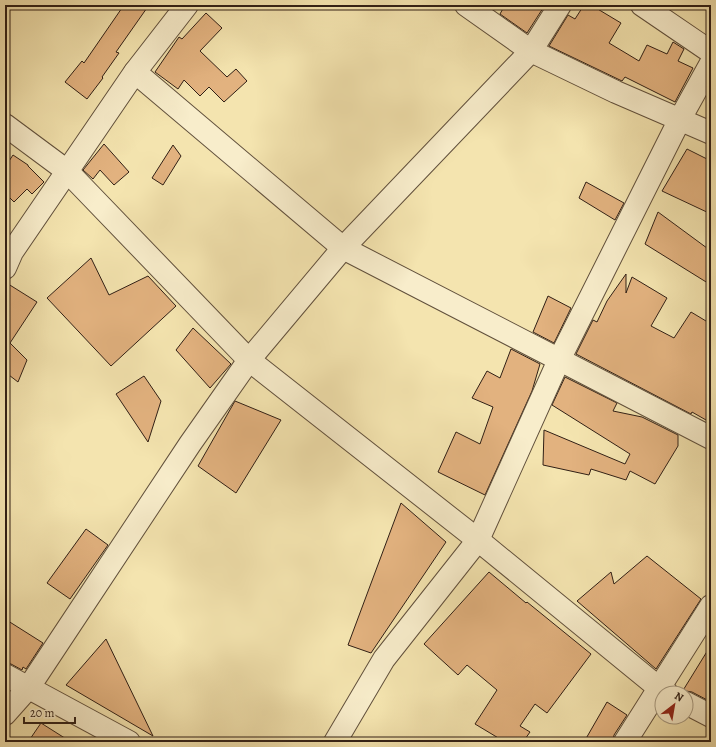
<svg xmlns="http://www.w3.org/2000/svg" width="716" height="747" font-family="Alegreya,serif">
  <rect width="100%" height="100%" fill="#f4e4af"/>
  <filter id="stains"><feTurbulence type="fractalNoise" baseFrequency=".005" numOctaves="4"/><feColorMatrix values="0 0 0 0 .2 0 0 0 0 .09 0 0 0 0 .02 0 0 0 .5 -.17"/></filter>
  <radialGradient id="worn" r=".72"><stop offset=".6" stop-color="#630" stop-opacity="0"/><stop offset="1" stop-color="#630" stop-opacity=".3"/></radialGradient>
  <g fill="#e2b27f" stroke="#301f15">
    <polygon points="124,5 149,5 116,52 119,53 102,77 103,78 87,99 65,82 82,61 84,63"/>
    <polygon points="505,5 545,5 527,33 500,14"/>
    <polygon points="584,5 591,5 621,23 609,43 639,61 647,45 667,54 673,42 684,49 678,61 693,68 675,102 625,77 622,81 549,46 568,15 575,19"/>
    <polygon points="206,13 222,28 200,51 227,77 236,69 247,81 224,102 209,87 200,96 184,80 178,89 155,72 179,37 182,39"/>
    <polygon points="104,144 129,172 114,185 100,170 93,179 83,170"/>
    <polygon points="173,145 181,156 163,185 152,178"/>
    <polygon points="687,149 711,161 711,214 662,191"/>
    <polygon points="13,155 28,165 28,166 44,182 32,194 27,189 14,202 5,193 5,167"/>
    <polygon points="586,182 624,203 615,220 579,198"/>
    <polygon points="658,212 711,251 711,285 645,244"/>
    <polygon points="91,258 109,295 148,276 176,306 111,366 47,298"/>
    <polygon points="626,274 626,293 632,277 667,298 651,326 674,338 691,312 711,324 711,409 706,420 692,412 691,414 576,354 593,320 597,322 607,301"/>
    <polygon points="5,282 37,302 10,343 27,360 18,382 5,372"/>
    <polygon points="548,296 571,308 554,343 533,332"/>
    <polygon points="193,328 231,364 210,388 176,350"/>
    <polygon points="511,349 540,364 532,391 485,495 438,472 456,432 480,444 493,407 472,398 487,371 500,378"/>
    <polygon points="144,376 161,401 148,442 116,394"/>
    <polygon points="565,377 617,403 613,411 642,417 678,435 678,446 655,484 630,471 626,480 591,469 589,475 543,465 544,430 625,464 630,454 552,405"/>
    <polygon points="235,401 281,420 236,493 198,466"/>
    <polygon points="401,503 446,542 371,653 348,645"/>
    <polygon points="86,529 108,545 70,599 47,583"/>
    <polygon points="647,556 701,599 656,669 577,601 611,572 614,584"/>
    <polygon points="489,572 526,603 527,602 591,654 547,713 535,704 520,726 530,732 523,742 505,742 475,724 497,690 467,665 458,675 424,644"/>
    <polygon points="5,619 43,643 26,669 23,667 22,670 11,664 5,663"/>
    <polygon points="106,639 153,736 66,685"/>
    <polygon points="711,645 711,702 692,692 686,691 682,692"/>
    <polygon points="607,702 627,715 614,735 613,742 584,742"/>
    <polygon points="41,723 71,742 28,742"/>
  </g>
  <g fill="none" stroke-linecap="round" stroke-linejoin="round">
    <defs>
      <g id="minor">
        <polyline points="466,5 531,51 616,92 711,133"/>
        <polyline points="642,5 711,52"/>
        <polyline points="135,72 343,248 711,438"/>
        <polyline points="5,125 67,171 249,360 478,540 659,688 667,693"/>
        <polyline points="5,268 12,252 135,72 187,5"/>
        <polyline points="5,675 129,742"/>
        <polyline points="686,703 711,716"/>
        <polyline points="5,714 29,687 190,444 249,360 343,248 531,51 560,5"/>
        <polyline points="335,742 384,659 478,540 559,360 680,119 711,63"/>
        <polyline points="625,742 711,606"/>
      </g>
    </defs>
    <use href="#minor" stroke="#61503c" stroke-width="24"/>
    <use href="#minor" stroke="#f8edcb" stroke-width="22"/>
  </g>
  <rect width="716" height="747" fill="none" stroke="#f4e4af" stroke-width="20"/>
  <rect x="6" y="6" width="704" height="735" fill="none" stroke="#301f15" stroke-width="2"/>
  <rect x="10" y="10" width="696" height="727" fill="none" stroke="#301f15"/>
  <g transform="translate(674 705) rotate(31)"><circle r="19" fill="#f8edcb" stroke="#a89b82"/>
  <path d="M0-3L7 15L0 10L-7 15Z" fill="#8f2418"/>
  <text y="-6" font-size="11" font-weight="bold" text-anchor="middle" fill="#301f15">N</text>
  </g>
  <path d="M24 717v6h51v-6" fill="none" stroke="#301f15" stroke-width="2"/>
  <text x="30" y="717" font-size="12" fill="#301f15" stroke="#f8edcb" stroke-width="3" paint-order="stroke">20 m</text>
  <rect width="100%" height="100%" filter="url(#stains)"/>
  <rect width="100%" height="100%" fill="url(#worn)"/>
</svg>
